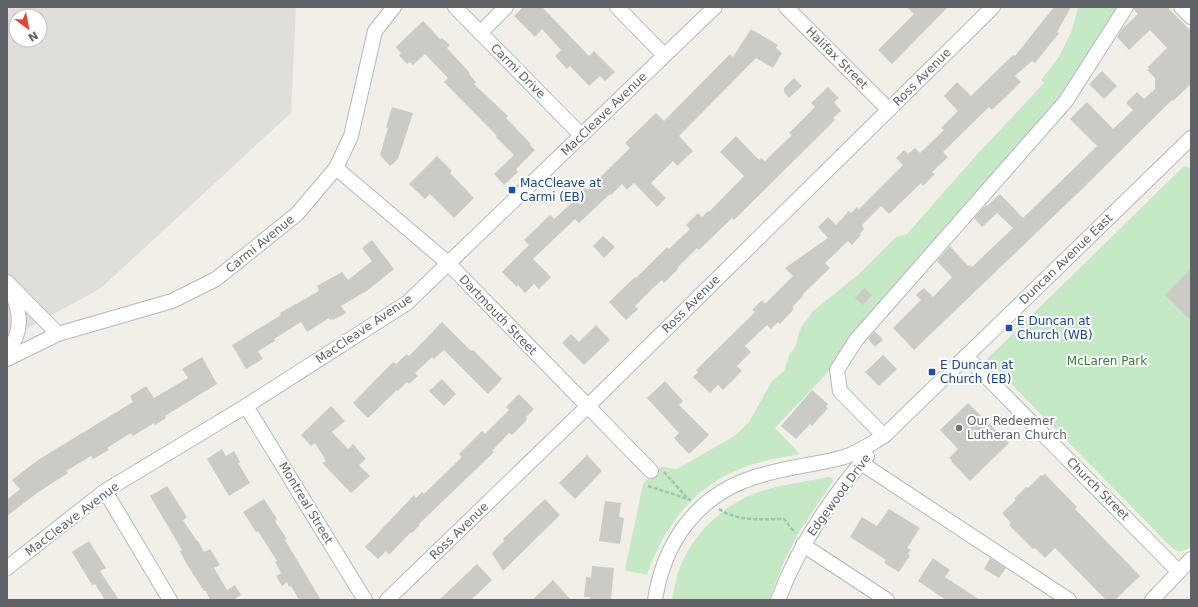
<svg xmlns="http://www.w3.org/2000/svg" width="1198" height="607" font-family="'DejaVu Sans',sans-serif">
  <rect width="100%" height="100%" fill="#f1efe8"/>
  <path fill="#e0deda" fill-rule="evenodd" d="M7 7H296L291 113 101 288 7 340ZM16 16H40V40H16Z"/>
  <g fill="#c5e8c5">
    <path d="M1078 7H1121L1062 98 855 330 827 373 775 428 800 454C778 458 755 462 735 471 691 490 662 530 647 575L625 570 643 484 661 467 677 469 736 435 749 422 772 381 784 371 790 353C798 348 797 336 801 328 804 322 809 318 812 312L859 274 896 237 907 234 973 159 1044 83 1041 80 1059 57 1072 30Z"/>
    <path d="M1184 166 1191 168V546C1185 552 1179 553 1172 548L987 359Z"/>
    <path d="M829 477 832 478 833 481 799 532 784 561 769 600H672C674 589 676 578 680 567 692 536 720 508 751 495 775 485 804 482 829 477Z"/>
  </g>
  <g fill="#cccac5">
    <polygon points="523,7 542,7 589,56 594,51 615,72 605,81 600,76 589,86 570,66 567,69 555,56 561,50 542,29 535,37 514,16"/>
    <polygon points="907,7 948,7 892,64 878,50 914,14"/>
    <polygon points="1054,7 1071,7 1057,32 1059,33 1035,63 1032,61 1015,76 1021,82 992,110 989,107 943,152 948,157 932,172 935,174 923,186 921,183 889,214 881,206 862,225 864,229 860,234 861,235 852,245 848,241 825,263 830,268 802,295 803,296 792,307 794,309 780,324 778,322 771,329 767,325 745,346 751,352 737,366 742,371 723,390 718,385 710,393 693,377 698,372 696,370 755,312 752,310 762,300 765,304 793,276 785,268 828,238 818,227 828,217 836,225 849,211 851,213 857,207 859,209 903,165 896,158 904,150 908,154 915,148 920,153 944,130 941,128 958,111 944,96 957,82 971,96 1013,55 1015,56"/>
    <polygon points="1134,7 1167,7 1191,31 1191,84 1173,101 1172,100 1080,191 914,350 893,328 921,300 916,295 924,288 933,297 952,277 937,261 950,246 968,266 969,265 972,267 1013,228 997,213 982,227 974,218 986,205 987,206 1000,194 1023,218 1097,146 1070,119 1087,102 1113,129 1133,110 1126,103 1137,92 1144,99 1155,89 1155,78 1147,70 1149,69 1148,67 1167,48 1150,30 1129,50 1117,37 1122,29 1138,14 1134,10"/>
    <polygon points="423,21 440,39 442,38 450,45 447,48 470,73 469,74 476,82 474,84 508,116 506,118 531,144 530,145 535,150 516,169 518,172 504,185 494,174 514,155 496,137 497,136 444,82 448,78 425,54 413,65 410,62 407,64 399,55 401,53 396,47"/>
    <polygon points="751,29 778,45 776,48 782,53 773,68 756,58 679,136 693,151 677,166 673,161 651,183 666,198 657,207 634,183 627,190 622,184 611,195 610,194 579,223 575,219 533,259 551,277 539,289 534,284 525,293 518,285 517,287 502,272 529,245 524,240 550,215 554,219 575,200 573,198 585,187 587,190 630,148 625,143 656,113 664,121 730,54 733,57"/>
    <polygon points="1102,71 1117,86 1104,99 1089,84"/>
    <polygon points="794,78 802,86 789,98 784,92 784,88"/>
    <polygon points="828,87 839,98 834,102 841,111 833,118 835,120 734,220 732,218 699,250 697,248 677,268 678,269 664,283 662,280 651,290 635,306 638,309 626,320 609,302 635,277 636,278 667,247 669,249 690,229 686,225 698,213 702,217 708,211 709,212 744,176 720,152 736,136 759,160 761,158 765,161 792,135 789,133 815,107 811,103"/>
    <polygon points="392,107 413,113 398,159 390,166 380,155 388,128 386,128"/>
    <polygon points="437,156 452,171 450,173 474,198 454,218 430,194 425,199 409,184"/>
    <polygon points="603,236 615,247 604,258 593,246"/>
    <polygon points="372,240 394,269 368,290 341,306 346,313 333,320 333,319 330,320 329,318 307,332 301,322 274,339 275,341 258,351 263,359 246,369 232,345 281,315 280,313 319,291 317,286 342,272 348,280 372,261 362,248"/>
    <polygon points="1191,269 1191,321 1165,295"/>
    <polygon points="864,288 872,295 863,305 855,298"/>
    <polygon points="442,322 471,351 473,350 502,379 488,394 444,350 434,359 432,357 415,373 418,376 409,384 407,382 398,391 397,390 368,418 353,403 393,362 396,364 407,354 409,356"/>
    <polygon points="596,325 610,340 584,365 562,343 571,334 579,342"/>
    <polygon points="875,331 883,340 875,347 868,339"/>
    <polygon points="883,355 897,369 879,386 865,372"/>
    <polygon points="202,357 217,384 165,416 166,418 155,425 154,423 133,436 131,433 107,448 109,450 93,459 91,456 66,471 68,473 37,493 7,516 7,500 20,489 12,480 38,460 133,402 130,396 146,386 154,398 188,378 182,369"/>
    <polygon points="442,379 456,394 444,406 429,391"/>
    <polygon points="665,381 683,401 679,405 709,435 689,454 674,438 679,433 647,398"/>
    <polygon points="812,390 828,404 826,407 828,408 812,426 810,424 796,439 781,426"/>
    <polygon points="519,394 534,409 526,417 527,419 525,422 512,435 509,433 492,451 494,452 419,524 420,525 412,533 411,532 389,555 386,551 378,559 365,547 414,495 416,498 422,492 424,494 462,457 459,454 482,431 485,434 509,410 506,407"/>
    <polygon points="968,403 1009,443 970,481 951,461 952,460 949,458 958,449 940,430"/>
    <polygon points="331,406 345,421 332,432 348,449 353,444 366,459 359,465 370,476 351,493 322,463 326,461 315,443 311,446 301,435"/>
    <polygon points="222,449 226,456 234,451 240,462 238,463 250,483 229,496 207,459"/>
    <polygon points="587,455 602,471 575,499 559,483"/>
    <polygon points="1045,474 1077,507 1075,509 1140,576 1115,600 1106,600 1055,548 1045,558 1035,548 1033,549 1009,525 1011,523 1002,513 1016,500 1014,499 1026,487 1028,488 1041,475 1043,476"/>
    <polygon points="167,486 187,517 183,520 197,541 198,541 204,552 210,549 220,565 214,568 227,590 235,585 241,595 233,600 210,600 206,591 204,591 186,563 180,551 182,550 150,496"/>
    <polygon points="264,499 277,519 275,521 287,539 285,540 321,600 299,600 291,586 289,587 287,582 282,586 276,576 281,573 275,562 277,561 258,531 256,532 243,512"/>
    <polygon points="545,499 560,515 503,571 492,553 504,541 503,539"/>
    <polygon points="605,501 621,503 619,517 624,518 620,544 599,541"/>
    <polygon points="889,509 920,528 907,548 911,550 908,554 910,555 899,572 884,563 886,560 850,537 862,517 877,526"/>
    <polygon points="89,541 106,568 100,571 119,600 105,600 95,584 92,585 72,552"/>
    <polygon points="933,558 950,570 945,577 980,600 946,600 918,581"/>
    <polygon points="990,558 1006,568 999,578 984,569"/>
    <polygon points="477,564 492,580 471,600 439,600"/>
    <polygon points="592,566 614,568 611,600 590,600 590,597 584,597 586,577 591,578"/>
    <polygon points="553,580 571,600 532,600"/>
  </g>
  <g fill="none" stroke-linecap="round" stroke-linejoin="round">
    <defs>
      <g id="minor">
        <polyline points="455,7 581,135"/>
        <polyline points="617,7 664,55"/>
        <polyline points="786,7 889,110"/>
        <polyline points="1181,7 1191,17"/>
        <polyline points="480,33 506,7"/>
        <polyline points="336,168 448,263 651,471"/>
        <polyline points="7,282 58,334"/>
        <path d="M7 352C24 331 20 313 12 291"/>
        <polyline points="966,356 1178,571"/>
        <polyline points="7,359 58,334 172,301 216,279 297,214 336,168 351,136 375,31 394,7"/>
        <polyline points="246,406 365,600"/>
        <polyline points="884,436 840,391 837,370 856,340 1066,101 1126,7"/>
        <polyline points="861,463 1069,600"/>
        <polyline points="105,491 170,600"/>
        <polyline points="803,545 887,600"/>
        <polyline points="7,568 105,491 246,406 407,303 715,7"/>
        <polyline points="387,600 588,406 993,7"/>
        <path d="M655 600C664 542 697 495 755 477 783 468 813 465 841 458 857 454 870 444 884 436L1191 138"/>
        <path d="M778 600C798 547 830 499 867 456"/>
        <polyline points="1152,600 1191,559"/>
      </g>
    </defs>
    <use href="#minor" stroke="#b5b8bc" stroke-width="16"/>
    <g stroke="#9cc7a9" stroke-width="2.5" stroke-dasharray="4 2" stroke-linecap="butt">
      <polyline points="664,472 689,500"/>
      <polyline points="648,486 691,500"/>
      <path d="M719 509C738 522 763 519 784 519L795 533"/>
    </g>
    <use href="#minor" stroke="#fff" stroke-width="14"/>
  </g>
  <g fill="#1a4fb4" stroke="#fff" stroke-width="1.5">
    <rect x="508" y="186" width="8" height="8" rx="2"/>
    <rect x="1005" y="324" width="8" height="8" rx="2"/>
    <rect x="928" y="368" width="8" height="8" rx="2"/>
  </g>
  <circle fill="#6b7280" stroke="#fff" stroke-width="1.5" cx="959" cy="428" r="4"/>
  <g text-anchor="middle" stroke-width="4" stroke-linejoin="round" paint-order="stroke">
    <g font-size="12" fill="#5f6368" stroke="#fff">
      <text transform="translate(837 58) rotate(45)" y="4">Halifax Street</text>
      <text transform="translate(518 71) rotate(45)" y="4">Carmi Drive</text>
      <text transform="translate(922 77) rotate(-45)" y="4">Ross Avenue</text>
      <text transform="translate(604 114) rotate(-44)" y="4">MacCleave Avenue</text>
      <text transform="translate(260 244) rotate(-39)" y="4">Carmi Avenue</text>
      <text transform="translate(1066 259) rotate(-44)" y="4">Duncan Avenue East</text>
      <text transform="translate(691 304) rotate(-45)" y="4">Ross Avenue</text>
      <text transform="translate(498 315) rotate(46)" y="4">Dartmouth Street</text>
      <text transform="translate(364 329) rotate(-34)" y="4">MacCleave Avenue</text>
      <text transform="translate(1098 489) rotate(45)" y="4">Church Street</text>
      <text transform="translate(839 495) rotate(-54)" y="4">Edgewood Drive</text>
      <text transform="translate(306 503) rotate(59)" y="4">Montreal Street</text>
      <text transform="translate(72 519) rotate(-37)" y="4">MacCleave Avenue</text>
      <text transform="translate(459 531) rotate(-44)" y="4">Ross Avenue</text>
    </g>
    <g font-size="12" fill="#164399" stroke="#fff" text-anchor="start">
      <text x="520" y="187">MacCleave at<tspan x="520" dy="14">Carmi (EB)</tspan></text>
      <text x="1017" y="325">E Duncan at<tspan x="1017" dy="14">Church (WB)</tspan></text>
      <text x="940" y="369">E Duncan at<tspan x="940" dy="14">Church (EB)</tspan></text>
    </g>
    <g font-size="12" fill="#348238" stroke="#fff">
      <text x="1107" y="365">McLaren Park</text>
    </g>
    <g font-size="12" fill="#5b616d" stroke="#fff" text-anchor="start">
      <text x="967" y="425">Our Redeemer<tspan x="967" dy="14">Lutheran Church</tspan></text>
    </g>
  </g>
  <rect width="1198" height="607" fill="none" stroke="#5f6368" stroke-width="16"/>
  <g transform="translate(28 28) rotate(148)"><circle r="19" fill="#ffffff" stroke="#bfc1c3"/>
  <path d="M0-3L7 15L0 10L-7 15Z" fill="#ea4335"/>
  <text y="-6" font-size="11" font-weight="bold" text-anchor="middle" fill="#5f6368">N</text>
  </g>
</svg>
